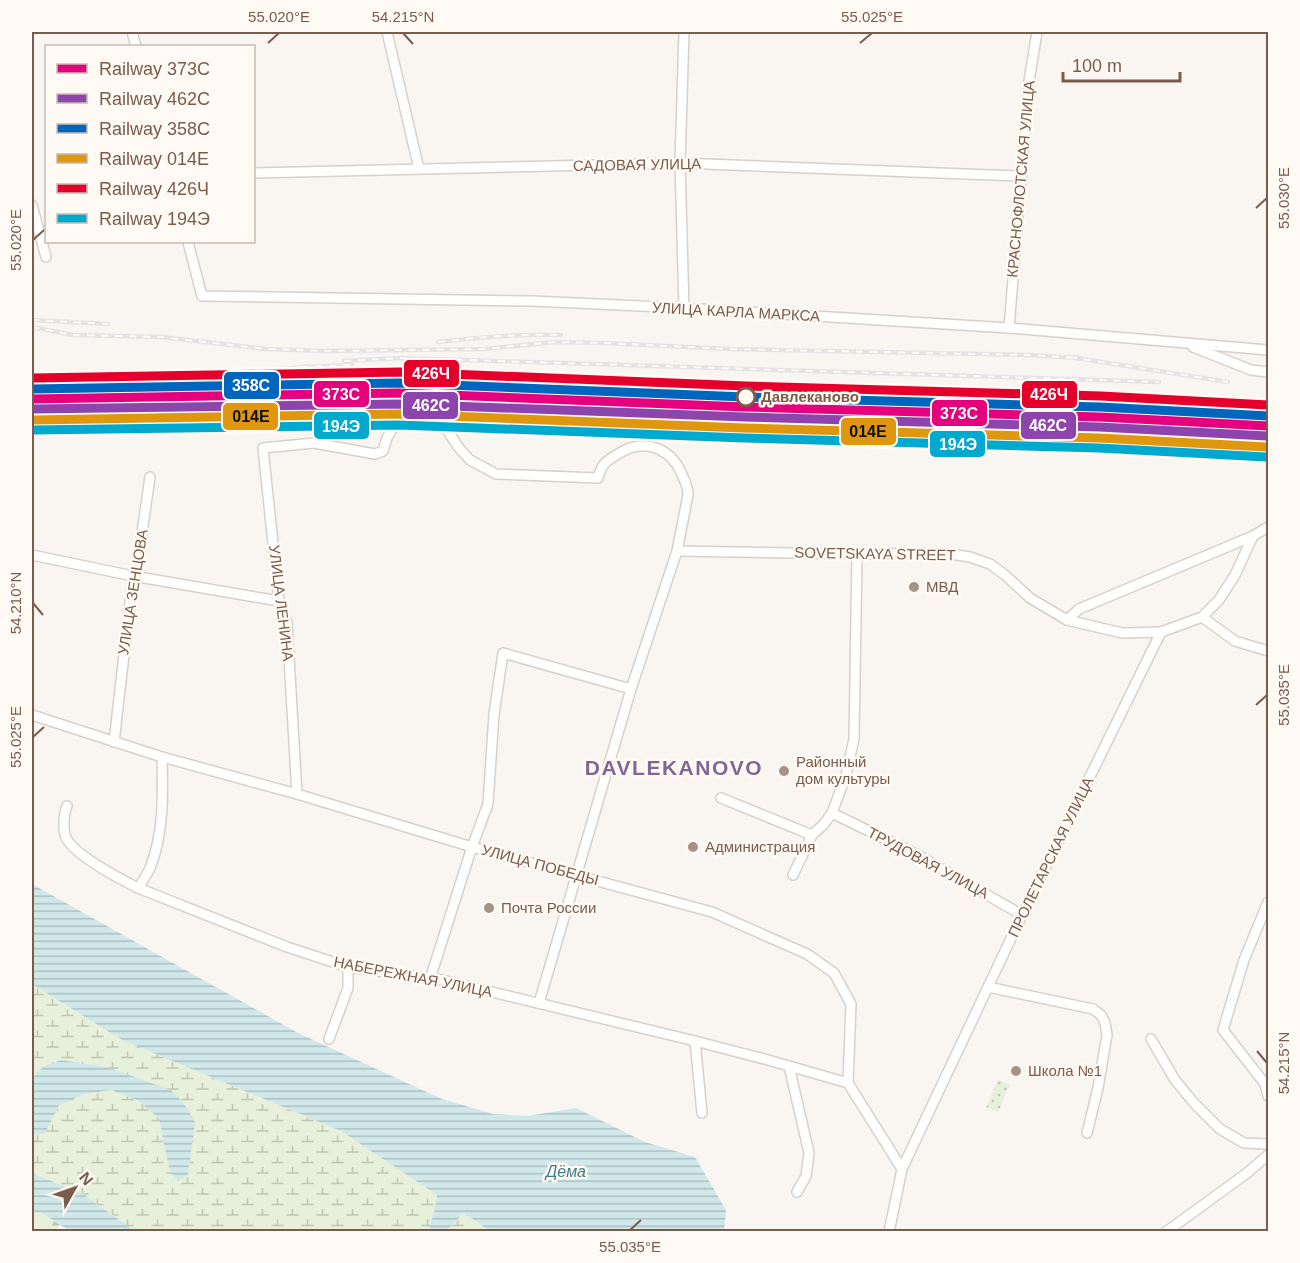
<svg xmlns="http://www.w3.org/2000/svg" width="1300" height="1263" font-family="Arial,sans-serif">
  <defs>
    <pattern id="green-dots" width="8" height="8" patternUnits="userSpaceOnUse" patternTransform="scale(1.5)"><rect width="8" height="8" fill="#e7f0db"/><path d="M2 2h.1M6 6h.1" fill="none" stroke="#c0c6b4" stroke-width="1.8" stroke-linecap="round"/></pattern>
    <pattern id="forest-firs" width="22" height="20" patternUnits="userSpaceOnUse" patternTransform="scale(1.5)"><rect width="22" height="20" fill="#e7f0db"/><path d="M5 1l3.5 6h-7zM16 11l3.5 6h-7z" fill="#c0c6b4"/></pattern>
    <pattern id="wetland-marsh" width="20" height="14" patternUnits="userSpaceOnUse" patternTransform="scale(1.5)"><rect width="20" height="14" fill="#e7f0db"/><path d="M1 5h8M5 5V1M11 12h8M15 12V8" fill="none" stroke="#c0c6b4"/></pattern>
    <pattern id="water-rules" width="6" height="5" patternUnits="userSpaceOnUse" patternTransform="scale(1.5)"><rect width="6" height="5" fill="#d0e8ea"/><path d="M0 2.5h6" fill="none" stroke="#aebfc0"/></pattern>
  </defs>
  <rect width="100%" height="100%" fill="#f9f5f0"/>
  <polygon fill="url(#green-dots)" points="998,1080 1010,1085 998,1112 986,1107"/>
  <polygon fill="url(#forest-firs)" points="32,1211 43,1214 60,1225 56,1231 32,1231"/>
  <g fill="url(#wetland-marsh)">
    <polygon points="32,984 122,1040 341,1131 437,1195 434,1212 428,1231 135,1231 83,1194 32,1173"/>
    <polygon points="464,1213 490,1231 446,1232"/>
  </g>
  <g fill="url(#water-rules)">
    <polygon points="32,884 298,1033 442,1099 493,1114 527,1116 576,1108 645,1142 695,1157 726,1210 724,1231 490,1231 464,1213 446,1231 428,1231 434,1212 437,1195 341,1131 122,1040 32,984"/>
    <polygon points="61,1060 107,1067 171,1090 183,1102 195,1122 188,1175 178,1181 170,1172 159,1119 139,1101 111,1090 85,1094 59,1105 45,1134 32,1135 32,1079 43,1067"/>
    <polygon points="32,1173 83,1194 135,1231 70,1231 43,1214 32,1211"/>
  </g>
  <g fill="none" stroke-linecap="round" stroke-linejoin="round">
    <defs>
      <g id="minor">
        <polyline points="132,32 136,46"/>
        <polyline points="387,32 419,169"/>
        <polyline points="684,32 680,163 684,308"/>
        <polyline points="254,173 680,163 1020,176"/>
        <polyline points="32,205 46,257"/>
        <polyline points="188,242 202,296 532,301 684,308 1009,328 1268,350"/>
        <polyline points="1009,328 1029,81 1037,32"/>
        <polyline points="1193,347 1251,370 1268,372"/>
        <polyline points="677,551 857,554 944,553 970,557 990,564 1005,575 1030,598 1067,620 1122,633 1161,632"/>
        <polyline points="32,555 133,576 279,601"/>
        <polyline points="1202,617 1235,641 1268,651"/>
        <polyline points="1067,620 1079,609 1253,536"/>
        <polyline points="32,715 162,757 297,794 472,847 712,912 807,954 834,973 851,1004 848,1083 902,1169"/>
        <polyline points="114,742 133,576 138,561 150,477"/>
        <path d="M297 794 287 623 279 601 263 448 314 443 375 454 383 451 387 438 392 429 401 424 439 425 447 430 459 448 470 460 496 474 598 478C603 462 604 463 618 454 645 437 672 448 683 477 686 483 688 488 688 495L677 551 631 689 539 1003"/>
        <polyline points="721,798 812,835"/>
        <path d="M67 806C64 813 63 827 65 835 70 853 120 879 138 888L287 947 348 967 442 980 695 1041 768 1060 848 1083"/>
        <polyline points="832,813 916,854 1022,915"/>
        <polyline points="793,875 812,835 824,824 832,813 846,775 854,739 857,554"/>
        <path d="M138 888C142 882 147 875 150 868 164 834 163 793 162 757"/>
        <polyline points="1268,902 1244,960 1223,1030 1265,1084 1268,1096"/>
        <polyline points="430,979 472,847 488,804 494,714 503,653 631,689"/>
        <polyline points="988,987 1093,1009 1101,1015 1105,1023 1107,1035 1098,1088 1087,1133"/>
        <polyline points="329,1039 348,988 348,967"/>
        <polyline points="1151,1039 1175,1080 1194,1103 1220,1129 1244,1143 1268,1144"/>
        <polyline points="695,1041 702,1113"/>
        <polyline points="789,1066 809,1153 806,1176 797,1192"/>
        <polyline points="889,1232 902,1169 1022,915 1161,632 1202,617 1219,600 1235,575 1253,536 1268,527"/>
        <polyline points="1166,1232 1247,1173 1268,1155"/>
      </g>
    </defs>
    <use href="#minor" stroke="#d7d1cb" stroke-width="12"/>
    <use href="#minor" stroke="#fefefd" stroke-width="9"/>
    <defs>
      <g id="rail">
        <polyline points="32,320 108,324"/>
        <polyline points="32,327 73,335 161,337 266,349 323,351 484,349 555,342 604,343 730,349 1028,355 1079,358"/>
        <path d="M438 342C479 337 520 334 561 335"/>
        <polyline points="1070,357 1228,382"/>
        <polyline points="344,361 402,358 1159,382"/>
        <polyline points="301,367 352,365"/>
        <polyline points="32,381 160,383 201,381 308,366"/>
        <polyline points="32,412 172,416 267,415 327,418"/>
        <polyline points="932,425 970,429"/>
        <polyline points="774,429 1152,445 1268,438"/>
      </g>
    </defs>
    <use href="#rail" stroke="#e6e3e7" stroke-width="4.5"/>
    <use href="#rail" stroke="#fffaf3" stroke-width="2" stroke-dasharray="7" stroke-linecap="butt"/>
    <defs>
      <polyline id="rail-1" points="32,399 399,393 745,407 1100,417 1268,426"/>
      <polyline id="rail-2" points="32,409 399,404 745,417 1100,427 1267,436"/>
      <polyline id="rail-3" points="32,389 399,383 745,397 1100,407 1268,416"/>
      <polyline id="rail-4" points="32,420 399,414 744,428 1099,438 1267,447"/>
      <polyline id="rail-5" points="32,378 400,372 746,386 1101,396 1268,405"/>
      <polyline id="rail-6" points="33,430 399,425 744,438 1099,448 1266,457"/>
    </defs>
    <use href="#rail-1" stroke="#fffaf3" stroke-width="14"/>
    <use href="#rail-2" stroke="#fffaf3" stroke-width="14"/>
    <use href="#rail-3" stroke="#fffaf3" stroke-width="14"/>
    <use href="#rail-4" stroke="#fffaf3" stroke-width="14"/>
    <use href="#rail-5" stroke="#fffaf3" stroke-width="14"/>
    <use href="#rail-6" stroke="#fffaf3" stroke-width="14"/>
    <use href="#rail-1" stroke="#e5007d" stroke-width="9"/>
    <use href="#rail-2" stroke="#8e44ad" stroke-width="9"/>
    <use href="#rail-3" stroke="#0065bd" stroke-width="9"/>
    <use href="#rail-4" stroke="#de970f" stroke-width="9"/>
    <use href="#rail-5" stroke="#e4002b" stroke-width="9"/>
    <use href="#rail-6" stroke="#00a9ce" stroke-width="9"/>
  </g>
  <path fill="none" stroke="#7a5c4d" stroke-width="2" d="M403 33 413 44M268 43 279 33M860 43 872 33M1256 208 1267 198M33 240 44 230M33 603 43 615M1256 705 1267 695M33 737 44 727M1257 1051 1267 1063M630 1230 641 1220"/>
  <circle fill="#fffaf3" stroke="#7a5c4d" stroke-width="3" cx="746" cy="397" r="9"/>
  <g fill="#a69286" stroke="#fffaf3" stroke-width="2">
    <circle cx="914" cy="587" r="6"/>
    <circle cx="784" cy="771" r="6"/>
    <circle cx="693" cy="847" r="6"/>
    <circle cx="489" cy="908" r="6"/>
    <circle cx="1016" cy="1071" r="6"/>
  </g>
  <g text-anchor="middle" stroke-width="5" stroke-linejoin="round" paint-order="stroke">
    <g font-size="15" fill="#7a5c4d" stroke="#fffaf3">
      <text transform="translate(637 165) rotate(-1)" y="5">САДОВАЯ УЛИЦА</text>
      <text transform="translate(1021 179) rotate(-85)" y="5">КРАСНОФЛОТСКАЯ УЛИЦА</text>
      <text transform="translate(736 312) rotate(3)" y="5">УЛИЦА КАРЛА МАРКСА</text>
      <text transform="translate(875 554) rotate(1)" y="5">SOVETSKAYA STREET</text>
      <text transform="translate(133 592) rotate(-81)" y="5">УЛИЦА ЗЕНЦОВА</text>
      <text transform="translate(281 603) rotate(83)" y="5">УЛИЦА ЛЕНИНА</text>
      <text transform="translate(1051 857) rotate(-64)" y="5">ПРОЛЕТАРСКАЯ УЛИЦА</text>
      <text transform="translate(928 863) rotate(28)" y="5">ТРУДОВАЯ УЛИЦА</text>
      <text transform="translate(540 865) rotate(15)" y="5">УЛИЦА ПОБЕДЫ</text>
      <text transform="translate(413 977) rotate(11)" y="5">НАБЕРЕЖНАЯ УЛИЦА</text>
    </g>
    <g font-size="15" font-weight="bold" fill="#7a5c4d" stroke="#fffaf3" text-anchor="start">
      <text x="761" y="402">Давлеканово</text>
    </g>
    <g font-size="15" fill="#7a5c4d" stroke="#fffaf3" text-anchor="start">
      <text x="926" y="592">МВД</text>
      <text x="796" y="767">Районный<tspan x="796" dy="17">дом культуры</tspan></text>
      <text x="705" y="852">Администрация</text>
      <text x="501" y="913">Почта России</text>
      <text x="1028" y="1076">Школа №1</text>
    </g>
    <g font-size="16" font-style="italic" fill="#437c86" stroke="#fffaf3">
      <text x="566" y="1177">Дёма</text>
    </g>
    <g font-size="21" font-weight="bold" letter-spacing="1.5" fill="#846695" stroke="#fffaf3">
      <text x="674" y="775">DAVLEKANOVO</text>
    </g>
  </g>
  <g stroke="#fffaf3" stroke-width="2">
    <rect x="403" y="359" width="57" height="29" rx="6" fill="#e4002b"/>
    <rect x="223" y="371" width="57" height="29" rx="6" fill="#0065bd"/>
    <rect x="313" y="380" width="57" height="28" rx="6" fill="#e5007d"/>
    <rect x="1021" y="380" width="57" height="29" rx="6" fill="#e4002b"/>
    <rect x="402" y="391" width="57" height="29" rx="6" fill="#8e44ad"/>
    <rect x="931" y="399" width="57" height="28" rx="6" fill="#e5007d"/>
    <rect x="222" y="402" width="57" height="29" rx="6" fill="#de970f"/>
    <rect x="1020" y="411" width="57" height="29" rx="6" fill="#8e44ad"/>
    <rect x="313" y="411" width="57" height="29" rx="6" fill="#00a9ce"/>
    <rect x="840" y="417" width="57" height="29" rx="6" fill="#de970f"/>
    <rect x="929" y="430" width="57" height="28" rx="6" fill="#00a9ce"/>
  </g>
  <g font-size="16" text-anchor="middle" font-weight="bold" fill="#fff">
    <text x="431" y="379">426Ч</text>
    <text x="251" y="391">358С</text>
    <text x="341" y="400">373C</text>
    <text x="1049" y="400">426Ч</text>
    <text x="431" y="411">462С</text>
    <text x="959" y="419">373C</text>
    <text x="1048" y="431">462С</text>
    <text x="341" y="432">194Э</text>
    <text x="958" y="450">194Э</text>
  </g>
  <g font-size="16" text-anchor="middle" font-weight="bold" fill="#111">
    <text x="251" y="422">014Е</text>
    <text x="868" y="437">014Е</text>
  </g>
  <rect width="1300" height="1263" fill="none" stroke="#fffaf3" stroke-width="66"/>
  <rect x="45" y="45" width="210" height="198" fill="#fffaf3" stroke="#cabbb1" stroke-width="1.5"/>
  <rect x="57" y="64" width="30" height="9" fill="#e5007d" stroke="#cabbb1" stroke-width="1.5"/>
  <text x="99" y="75" font-size="18" fill="#7a5c4d">Railway 373C</text>
  <rect x="57" y="94" width="30" height="9" fill="#8e44ad" stroke="#cabbb1" stroke-width="1.5"/>
  <text x="99" y="105" font-size="18" fill="#7a5c4d">Railway 462С</text>
  <rect x="57" y="124" width="30" height="9" fill="#0065bd" stroke="#cabbb1" stroke-width="1.5"/>
  <text x="99" y="135" font-size="18" fill="#7a5c4d">Railway 358С</text>
  <rect x="57" y="154" width="30" height="9" fill="#de970f" stroke="#cabbb1" stroke-width="1.5"/>
  <text x="99" y="165" font-size="18" fill="#7a5c4d">Railway 014Е</text>
  <rect x="57" y="184" width="30" height="9" fill="#e4002b" stroke="#cabbb1" stroke-width="1.5"/>
  <text x="99" y="195" font-size="18" fill="#7a5c4d">Railway 426Ч</text>
  <rect x="57" y="214" width="30" height="9" fill="#00a9ce" stroke="#cabbb1" stroke-width="1.5"/>
  <text x="99" y="225" font-size="18" fill="#7a5c4d">Railway 194Э</text>
  <g transform="translate(75 1188) rotate(50)" stroke="#fffaf3" stroke-width="4.5" paint-order="stroke">
  <path d="M0-4.5L10 22L0 15L-10 22Z" fill="#7a5c4d"/>
  <text y="-9" font-size="16" font-weight="bold" text-anchor="middle" fill="#7a5c4d">N</text>
  </g>
  <path d="M1063 72v9h117v-9" fill="none" stroke="#7a5c4d" stroke-width="3"/>
  <text x="1072" y="72" font-size="18" fill="#7a5c4d" stroke="#fffaf3" stroke-width="4.5" paint-order="stroke">100 m</text>
  <rect x="33" y="33" width="1234" height="1197" fill="none" stroke="#7a5c4d" stroke-width="2"/>
  <g font-size="15" text-anchor="middle" fill="#7a5c4d">
    <text x="279" y="22">55.020°E</text>
    <text x="403" y="22">54.215°N</text>
    <text x="872" y="22">55.025°E</text>
    <text transform="translate(1284 198) rotate(-90)" y="5">55.030°E</text>
    <text transform="translate(16 240) rotate(-90)" y="5">55.020°E</text>
    <text transform="translate(16 603) rotate(-90)" y="5">54.210°N</text>
    <text transform="translate(1284 695) rotate(-90)" y="5">55.035°E</text>
    <text transform="translate(16 737) rotate(-90)" y="5">55.025°E</text>
    <text transform="translate(1284 1063) rotate(-90)" y="5">54.215°N</text>
    <text x="630" y="1252">55.035°E</text>
  </g>
</svg>
